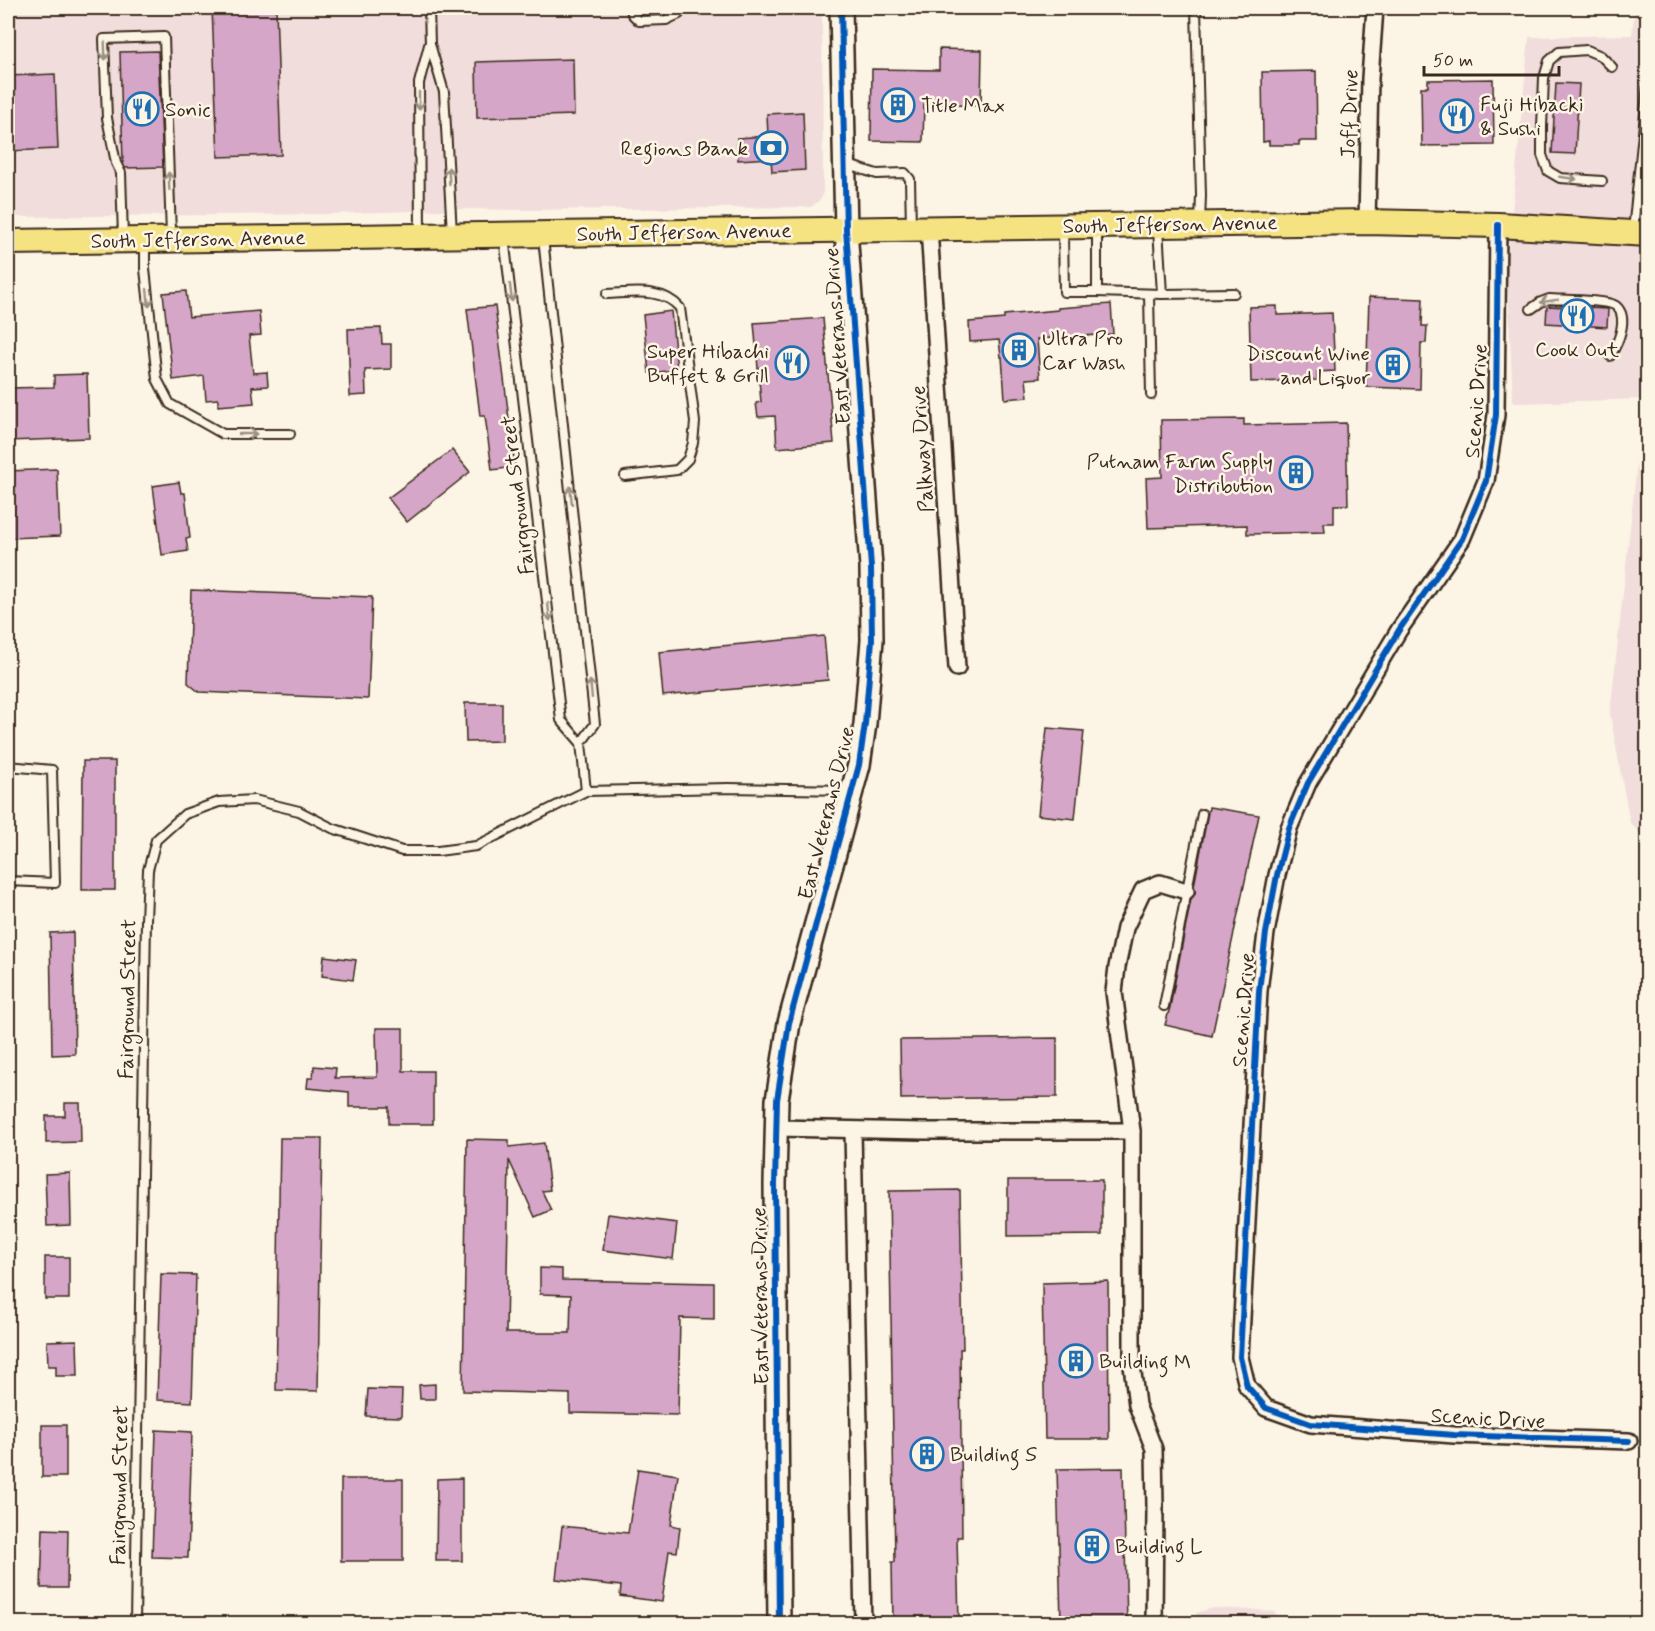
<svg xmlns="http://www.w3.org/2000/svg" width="1655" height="1631" font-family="Mynerve,sans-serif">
  <rect width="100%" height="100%" fill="#fcf5e5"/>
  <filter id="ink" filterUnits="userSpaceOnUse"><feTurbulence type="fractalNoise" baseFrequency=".0167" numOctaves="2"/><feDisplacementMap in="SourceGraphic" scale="12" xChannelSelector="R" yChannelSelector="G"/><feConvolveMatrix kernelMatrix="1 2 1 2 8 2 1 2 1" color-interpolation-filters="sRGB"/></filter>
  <g filter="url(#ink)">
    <g fill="#f0dddc">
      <polygon points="8,8 822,8 823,191 821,199 811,207 517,210 468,209 328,214 8,217"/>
      <polygon points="1635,8 1647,8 1647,840 1630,823 1610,714 1644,399 1513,403 1507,264 1529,37 1632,35"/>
      <polygon points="1213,1608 1274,1611 1281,1623 1196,1623 1196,1613"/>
    </g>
    <g fill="#d5a6c7" stroke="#3b2a1e" stroke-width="1.5">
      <polygon points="212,8 276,8 281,155 218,157"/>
      <polygon points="939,49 982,50 981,106 924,104 923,142 871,141 872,69 939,70"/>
      <polygon points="158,51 163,167 125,168 123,163 120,52"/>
      <polygon points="573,59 574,115 477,118 476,62"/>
      <polygon points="1316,71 1317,141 1299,141 1299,145 1269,145 1269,141 1263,142 1262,72"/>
      <polygon points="55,74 58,149 8,151 8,76"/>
      <polygon points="1493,79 1494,145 1422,146 1421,87 1428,87 1428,80"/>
      <polygon points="1556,83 1579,84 1575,154 1552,153"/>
      <polygon points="803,112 805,170 772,172 771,158 738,160 737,138 768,136 767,114"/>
      <polygon points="186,291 189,317 259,311 261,335 249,336 253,373 267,372 268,386 252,387 254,403 218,406 218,399 206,400 204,376 173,380 163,293"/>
      <polygon points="1369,297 1423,299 1422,326 1427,326 1426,343 1421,343 1420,389 1366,387"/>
      <polygon points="1111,304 1113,334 1037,339 1040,378 1026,379 1028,397 1005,399 1002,357 1001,357 999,340 970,342 969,322 1004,319 1004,315 1058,310 1058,308"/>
      <polygon points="495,306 515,467 492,470 485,416 480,416 467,309"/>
      <polygon points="1277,306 1277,315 1332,313 1335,371 1317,372 1317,380 1251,382 1249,307"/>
      <polygon points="1547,306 1608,309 1607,327 1546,323"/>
      <polygon points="671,311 677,370 649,373 643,315"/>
      <polygon points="823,318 834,443 777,448 775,416 758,417 756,403 761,402 754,323"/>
      <polygon points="381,328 382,344 391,344 391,369 365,370 366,395 350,396 348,329"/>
      <polygon points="87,374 89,438 8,441 8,388 54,387 54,375"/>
      <polygon points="1244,419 1244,425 1346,423 1348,505 1334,505 1334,523 1324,523 1325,532 1247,534 1247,525 1148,528 1146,478 1162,477 1161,420"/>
      <polygon points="452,450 470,472 407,522 388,498"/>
      <polygon points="57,469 60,536 8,538 8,471"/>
      <polygon points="179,482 181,493 185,493 190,538 186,539 188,551 162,555 153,486"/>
      <polygon points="191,590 372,597 368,699 199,692 188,683"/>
      <polygon points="824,636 828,680 663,696 659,652"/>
      <polygon points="465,703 502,703 502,741 466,742"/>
      <polygon points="1047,728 1084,731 1075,819 1038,815"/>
      <polygon points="83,761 115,761 115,890 82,890"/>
      <polygon points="1209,807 1259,815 1212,1036 1165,1025 1170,1007 1191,899 1195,893 1194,886"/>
      <polygon points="73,932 75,1054 52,1055 50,933"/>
      <polygon points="324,956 356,960 353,980 322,976"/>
      <polygon points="376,1028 403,1028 403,1071 433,1071 433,1124 389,1124 389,1107 349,1107 349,1092 307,1088 308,1078 313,1078 314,1066 336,1068 335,1078 377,1077"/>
      <polygon points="1057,1038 1057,1097 901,1099 900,1040"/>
      <polygon points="65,1103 80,1103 81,1142 46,1143 46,1116 65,1116"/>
      <polygon points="280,1138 322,1138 318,1391 276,1390"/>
      <polygon points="467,1139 509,1140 509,1147 544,1143 550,1190 542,1191 551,1210 535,1217 509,1160 506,1333 570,1333 571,1295 540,1294 540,1268 562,1269 562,1280 714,1283 714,1319 680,1318 678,1415 570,1413 570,1394 463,1391"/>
      <polygon points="70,1173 71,1225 47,1226 45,1174"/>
      <polygon points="1008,1180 1102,1180 1102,1235 1008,1236"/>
      <polygon points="960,1190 963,1349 960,1349 962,1537 957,1537 959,1623 893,1623 892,1562 895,1562 889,1191"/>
      <polygon points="608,1214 677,1223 673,1259 603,1250"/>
      <rect x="45" y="1257" width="24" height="42"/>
      <polygon points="161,1274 196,1275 192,1402 157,1400"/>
      <polygon points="1108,1281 1109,1439 1045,1439 1042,1283"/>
      <polygon points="77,1340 78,1376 56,1376 56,1366 48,1366 47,1341"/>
      <polygon points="435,1384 435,1399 420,1399 419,1385"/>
      <polygon points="368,1389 402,1390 401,1417 366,1416"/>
      <rect x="42" y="1425" width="24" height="52"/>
      <polygon points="156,1430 192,1432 188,1558 152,1557"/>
      <polygon points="1123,1468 1127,1623 1061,1623 1057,1469"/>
      <polygon points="638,1469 678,1475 671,1525 680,1527 677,1552 669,1551 662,1602 620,1596 621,1586 556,1579 562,1526 628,1533"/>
      <polygon points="462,1478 462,1561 436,1561 437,1479"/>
      <rect x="341" y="1479" width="62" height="82"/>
      <polygon points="43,1529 68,1530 67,1588 41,1588"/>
    </g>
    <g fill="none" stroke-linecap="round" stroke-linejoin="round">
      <defs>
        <g id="lane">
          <polyline points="429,8 430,44 444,92 452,233"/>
          <polyline points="631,8 632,14 639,21 666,20 679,14 679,8"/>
          <polyline points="1196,8 1201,195 1200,223"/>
          <polyline points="845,164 877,174 905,173 910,179 911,227"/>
          <polyline points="1602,181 1560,178 1548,171 1542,155 1542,127 1544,78 1549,61 1559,52 1587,50 1601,56 1612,67"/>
          <polyline points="1063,230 1064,292 1097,292 1097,230"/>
          <polyline points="1633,231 1648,84"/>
          <polyline points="420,233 419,83 429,45"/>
          <polyline points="123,237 121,173 116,163 107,118 104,39 164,37 171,235"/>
          <polyline points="504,237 561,720 581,743 586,791"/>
          <polyline points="543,238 595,724 581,743"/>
          <polyline points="145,242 145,269 157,379 170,404 223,434 290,434"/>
          <polyline points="1097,292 1162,294 1158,228"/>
          <path d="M607 294C633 293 662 287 680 308L695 422 693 443 688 459 677 470 625 476"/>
          <polyline points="1149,294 1151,395"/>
          <polyline points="1162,294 1234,293"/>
          <path d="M1531 309 1541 302 1549 299C1562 300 1608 300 1616 306 1630 318 1617 345 1610 356"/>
          <polyline points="8,766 52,770 55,883 8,881"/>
          <polyline points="1164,1006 1202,814"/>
          <polyline points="135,1624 146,920 148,870 156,840 185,814 219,802 254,800 299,811 332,828 402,851 438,851 476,846 586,791 728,788 850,790"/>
        </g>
        <g id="street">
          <polyline points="1367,222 1370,78 1375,8"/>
          <polyline points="1498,225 1496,415 1486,481 1462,539 1399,630 1308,783 1289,828 1277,875 1266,933 1259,991 1240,1357 1247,1386 1266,1408 1311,1424 1454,1435 1629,1441"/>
          <polyline points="929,228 957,668"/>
          <polyline points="777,1128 922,1131 1132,1131"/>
          <polyline points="853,1131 863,1624"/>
          <polyline points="1154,1624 1155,1507 1154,1449 1137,1405 1132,1365 1132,1131 1114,992 1117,967 1125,928 1143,890 1160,883 1186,891"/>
        </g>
        <polyline id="secondary" points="779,1624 775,1184 777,1100 789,1023 859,765 865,724 872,640 871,567 846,230 841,8"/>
        <polyline id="primary" points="8,242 1367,222 1498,225 1648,234"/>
      </defs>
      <use href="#lane" stroke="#3b2a1e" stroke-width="12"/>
      <use href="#street" stroke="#3b2a1e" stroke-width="20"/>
      <use href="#secondary" stroke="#3b2a1e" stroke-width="26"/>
      <use href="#primary" stroke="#3b2a1e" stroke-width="28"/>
      <use href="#lane" stroke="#fcf5e5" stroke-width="8"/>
      <use href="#street" stroke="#fcf5e5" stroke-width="15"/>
      <use href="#secondary" stroke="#fcf5e5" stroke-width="21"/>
      <use href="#primary" stroke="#f5e382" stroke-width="24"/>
      <defs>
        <g id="cycleway">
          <polyline points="1498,225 1496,415 1486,481 1462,539 1399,630 1308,783 1289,828 1277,875 1266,933 1259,991 1240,1357 1247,1386 1266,1408 1311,1424 1454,1435 1629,1441"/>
          <polyline points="779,1624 775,1184 777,1100 789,1023 859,765 865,724 872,640 871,567 846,230 841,8"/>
        </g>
      </defs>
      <use href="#cycleway" stroke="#fcf5e5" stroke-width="10"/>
      <use href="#cycleway" stroke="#0057b8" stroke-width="6"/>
    </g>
    <defs><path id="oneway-shaft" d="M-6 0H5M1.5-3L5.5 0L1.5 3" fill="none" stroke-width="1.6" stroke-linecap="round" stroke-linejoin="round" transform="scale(1.5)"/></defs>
    <g stroke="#9c9082">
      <use href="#oneway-shaft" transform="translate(105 51) rotate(88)"/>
      <use href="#oneway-shaft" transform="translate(419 101) rotate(90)"/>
      <use href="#oneway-shaft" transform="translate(449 176) rotate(-93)"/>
      <use href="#oneway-shaft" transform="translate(1568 178) rotate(8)"/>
      <use href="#oneway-shaft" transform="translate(169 181) rotate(-92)"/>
      <use href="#oneway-shaft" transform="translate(511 293) rotate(83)"/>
      <use href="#oneway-shaft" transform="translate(148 298) rotate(84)"/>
      <use href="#oneway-shaft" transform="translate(1549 301) rotate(171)"/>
      <use href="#oneway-shaft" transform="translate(248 434)"/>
      <use href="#oneway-shaft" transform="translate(571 495) rotate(-96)"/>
      <use href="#oneway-shaft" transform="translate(549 612) rotate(83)"/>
      <use href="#oneway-shaft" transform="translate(591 689) rotate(-96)"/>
    </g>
  </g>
  <defs>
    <symbol id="building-ring" viewBox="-11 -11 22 22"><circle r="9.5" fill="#fcf5e5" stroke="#1f6fb2" stroke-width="1.5"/><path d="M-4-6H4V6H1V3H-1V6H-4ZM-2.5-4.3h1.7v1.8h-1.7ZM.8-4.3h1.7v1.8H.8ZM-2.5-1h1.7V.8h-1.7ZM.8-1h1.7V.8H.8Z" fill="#1f6fb2"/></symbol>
    <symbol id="restaurant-ring" viewBox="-11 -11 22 22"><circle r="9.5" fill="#fcf5e5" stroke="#1f6fb2" stroke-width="1.5"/><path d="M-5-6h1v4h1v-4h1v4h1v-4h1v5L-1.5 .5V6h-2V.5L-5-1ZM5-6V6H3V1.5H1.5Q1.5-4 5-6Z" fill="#1f6fb2"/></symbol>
    <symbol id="bank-ring" viewBox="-11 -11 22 22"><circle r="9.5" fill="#fcf5e5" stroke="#1f6fb2" stroke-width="1.5"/><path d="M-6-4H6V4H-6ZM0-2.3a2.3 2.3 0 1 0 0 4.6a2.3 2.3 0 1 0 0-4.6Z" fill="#1f6fb2"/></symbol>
  </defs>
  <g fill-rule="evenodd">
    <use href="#building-ring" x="879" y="86" width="38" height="38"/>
    <use href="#restaurant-ring" x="123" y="90" width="38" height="38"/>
    <use href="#restaurant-ring" x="1438" y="97" width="38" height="38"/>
    <use href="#bank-ring" x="752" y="129" width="38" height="38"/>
    <use href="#restaurant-ring" x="1558" y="297" width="38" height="38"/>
    <use href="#building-ring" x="1000" y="331" width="38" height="38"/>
    <use href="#restaurant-ring" x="773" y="344" width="38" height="38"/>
    <use href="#building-ring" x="1374" y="346" width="38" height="38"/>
    <use href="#building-ring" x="1277" y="454" width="38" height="38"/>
    <use href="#building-ring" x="1057" y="1342" width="38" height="38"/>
    <use href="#building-ring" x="908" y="1435" width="38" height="38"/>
    <use href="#building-ring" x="1073" y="1527" width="38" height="38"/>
  </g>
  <g text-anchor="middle" stroke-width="5" stroke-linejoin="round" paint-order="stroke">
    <g font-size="21" fill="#3b2a1e" stroke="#fcf5e5" text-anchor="start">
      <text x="1480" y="111">Fuji Hibacki<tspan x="1480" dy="24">&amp; Sushi</tspan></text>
      <text x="921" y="112">Title Max</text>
      <text x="165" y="116">Sonic</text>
      <text x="748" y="155" text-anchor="end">Regions Bank</text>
      <text x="1042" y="345">Ultra Pro<tspan x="1042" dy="24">Car Wash</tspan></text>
      <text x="1577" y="356" text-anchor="middle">Cook Out</text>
      <text x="769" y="358" text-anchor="end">Super Hibachi<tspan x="769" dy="24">Buffet &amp; Grill</tspan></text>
      <text x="1370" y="360" text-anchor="end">Discount Wine<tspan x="1370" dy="24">and Liquor</tspan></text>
      <text x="1273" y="468" text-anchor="end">Putnam Farm Supply<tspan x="1273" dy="24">Distribution</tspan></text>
      <text x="1099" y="1368">Building M</text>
      <text x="950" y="1461">Building S</text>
      <text x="1115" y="1553">Building L</text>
    </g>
    <g font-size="21" fill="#3b2a1e" stroke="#fcf5e5">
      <text transform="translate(1349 114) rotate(-88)" y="7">Joff Drive</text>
      <text transform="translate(1170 224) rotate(-1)" y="7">South Jefferson Avenue</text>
      <text transform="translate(684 232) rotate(-1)" y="7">South Jefferson Avenue</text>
      <text transform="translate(198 239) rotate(-1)" y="7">South Jefferson Avenue</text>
      <text transform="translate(837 336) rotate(-94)" y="7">East Veterans Drive</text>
      <text transform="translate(1476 401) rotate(-86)" y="7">Scenic Drive</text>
      <text transform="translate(922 449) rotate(-94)" y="7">Palkway Drive</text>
      <text transform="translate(517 495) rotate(-97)" y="7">Fairground Street</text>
      <text transform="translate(826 813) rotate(-76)" y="7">East Veterans Drive</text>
      <text transform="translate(127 999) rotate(-89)" y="7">Fairground Street</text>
      <text transform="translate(1243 1010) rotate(-86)" y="7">Scenic Drive</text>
      <text transform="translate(760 1296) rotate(-91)" y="7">East Veterans Drive</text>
      <text transform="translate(1488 1418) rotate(3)" y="7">Scenic Drive</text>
      <text transform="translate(119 1485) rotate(-89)" y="7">Fairground Street</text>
    </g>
  </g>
  <rect width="1655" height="1631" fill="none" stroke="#fcf5e5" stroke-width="30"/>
  <rect x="15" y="15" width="1625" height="1601" fill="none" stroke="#3b2a1e" stroke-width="2" filter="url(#ink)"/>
  <path d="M1424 66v9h135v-9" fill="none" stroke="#3b2a1e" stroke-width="3"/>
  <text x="1433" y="66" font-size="18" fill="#3b2a1e" stroke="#fcf5e5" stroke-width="4.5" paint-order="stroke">50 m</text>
</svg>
